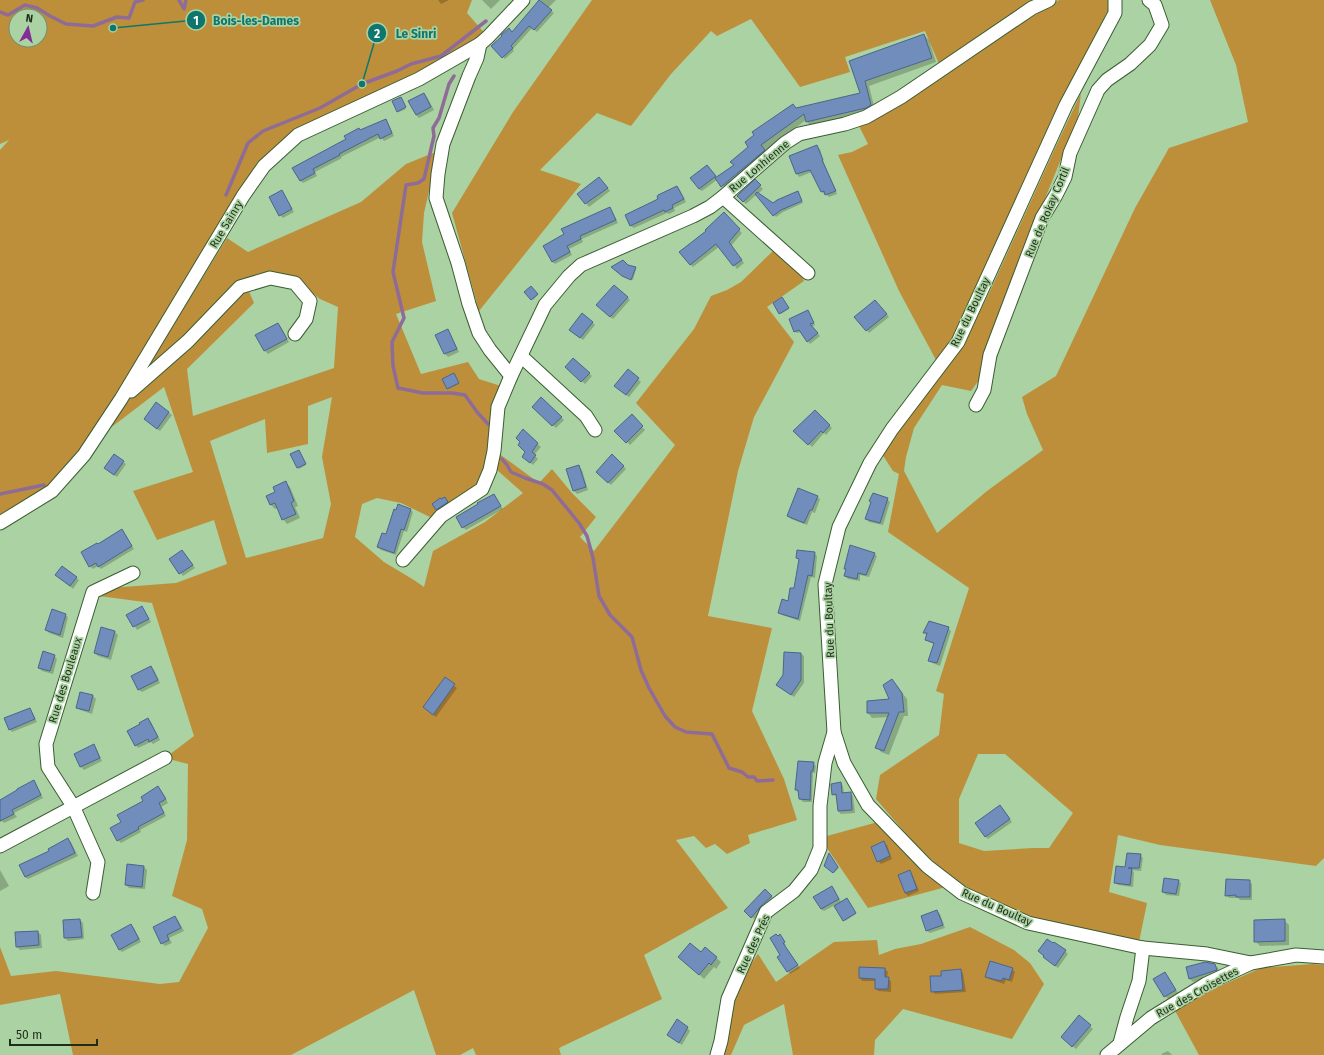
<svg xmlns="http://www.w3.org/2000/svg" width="1324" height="1055" font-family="'Fira Sans',sans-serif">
  <rect width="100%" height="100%" fill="#abd2a2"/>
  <g fill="#bd8f3b" fill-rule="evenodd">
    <path d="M0 0H472L467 13 488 37 298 135 264 166 147 350 78 453 46 490 0 517V150L9 140 0 144ZM16 16H40V40H16Z"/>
    <polygon points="592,0 1037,0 939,64 925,31 845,57 850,72 800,87 751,19 717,36 711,31 671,74 631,126 597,113 540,170 581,184 479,311 452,213 513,112"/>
    <polygon points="1059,0 1111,0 1113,9 1107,12 1047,133 949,349 936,360 899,291 838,155 852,152 868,144 859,126"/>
    <path d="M1210 0H1324V858L1316 866 1160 845 1118 835 1109 892 1147 903 1139 942 1030 920 964 891 913 842 876 799 880 775 939 735 944 694 936 691 969 588 888 532 899 474 893 471 882 454 915 404 962 347 991 289 1057 144 1081 93 1078 117 1036 221 982 376 971 391 942 385 914 428 906 457 904 471 937 533 987 491 1043 450 1027 414 1022 397 1056 376 1135 208 1169 148 1248 122 1236 65ZM978 754H1005L1073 813 1049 848H1033L984 851 959 843V799Z"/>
    <path d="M438 151 424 213 422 242 436 301 396 314 421 374 468 362 479 379 504 387 490 450 479 485 432 518 401 503 377 498 362 504 355 537 384 562 414 580 424 587 433 551 485 522 523 493 497 470 498 453 539 483 552 469 572 493 596 517 580 537 594 551 675 445 636 403 694 329 711 296 727 290 741 282 775 249 799 270 804 281 767 307 794 342 754 417 738 471 708 616 772 628 752 711 784 779 797 820 748 835 750 843 727 854 715 844 706 848 694 836 676 840 728 908 644 955 662 999 559 1048 561 1055H476L473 1048 460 1055H436L414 990 291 1055H73L60 994 0 1005V947L11 976 56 971 160 984 179 982 208 928 202 909 172 896 187 840 188 764 165 758 194 736 152 603 99 596 110 588 176 583 227 564 214 520 157 540 133 491 193 472 164 387 109 429 227 238 248 252 361 202 406 164ZM294 279 320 299 338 307 334 368 193 416 187 369 254 303 245 282ZM332 397 322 457 331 504 323 538 246 558 210 441 265 419 267 453 308 444V406Z"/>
    <polygon points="878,822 946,887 868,908 827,848 827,836"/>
    <polygon points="970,927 1014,950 1030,963 1044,984 1012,1039 903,1009 875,1040 874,1055 793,1055 784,1004 744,1025 731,1055 723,1055 739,981 758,954 776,982 834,942 877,940 879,955 895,949 921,944"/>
    <polygon points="1313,964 1324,965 1324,1055 1199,1055 1173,1007 1261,968"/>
  </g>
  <g fill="#0003">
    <polygon points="438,0 449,0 441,4"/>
    <polygon points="482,0 500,0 491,9"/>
    <polygon points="541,0 556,0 548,8 554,13 537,32 532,28 513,49 514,51 505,59 493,46 513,33"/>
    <polygon points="924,35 929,40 936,62 869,86 875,110 811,127 806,120 765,150 769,155 727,191 718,179 702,191 699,189 710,169 717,178 735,166 797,109 861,93 850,61"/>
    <polygon points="424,95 427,97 434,110 419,118 416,115 410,102"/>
    <polygon points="402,100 406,109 399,112 397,111"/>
    <polygon points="386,120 388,123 394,136 384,141 381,137 341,157 342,158 315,172 317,176 303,183 300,180 294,168 347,139 359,129 361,131"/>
    <polygon points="817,147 820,149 824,163 837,194 829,197 826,194 824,194 822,192 812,172 799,177 797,174 790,157"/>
    <polygon points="602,181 610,191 589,207 579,194"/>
    <polygon points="755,181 763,189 758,194 773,204 798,192 803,203 783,212 776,217 757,194 746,204 738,196"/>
    <polygon points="677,187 680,190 686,202 674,208 675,211 669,214 667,213 634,228 631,226 626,216 660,200"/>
    <polygon points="282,191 284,194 294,212 283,218 280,215 270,197"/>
    <polygon points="610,208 612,211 618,223 582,239 583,242 569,249 572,255 555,264 552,261 544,246"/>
    <polygon points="724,214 742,233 731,246 744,263 737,269 720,246 693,267 690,264 707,231"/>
    <polygon points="613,267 635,268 636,269 633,280 624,277"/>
    <polygon points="531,287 538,295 533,300 526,293"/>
    <polygon points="627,297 630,300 613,319 600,308"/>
    <polygon points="783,299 789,309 781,314 780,313"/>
    <polygon points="878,304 889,317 869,333 867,330"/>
    <polygon points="808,312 815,325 812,327 820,336 810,344 801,332 797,333 795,331"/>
    <polygon points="592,322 595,325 583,340 573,333"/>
    <polygon points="278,325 281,327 289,342 268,354 265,351 257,336"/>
    <polygon points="447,330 450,333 459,352 448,357 445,354 436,335"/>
    <polygon points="573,359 592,376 585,384 566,367"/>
    <polygon points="628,370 641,382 629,397 618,389"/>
    <polygon points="455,375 459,384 448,389 447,388"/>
    <polygon points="542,399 564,420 556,428 533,407"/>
    <polygon points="157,404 172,415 160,431 148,422"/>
    <polygon points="815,412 832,428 826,435 824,433 812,447 795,431"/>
    <polygon points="632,416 645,430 630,445 616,431"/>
    <polygon points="523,431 541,447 534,455 538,459 533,465 526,459 527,452 522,442"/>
    <polygon points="300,452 306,465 299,469 298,467"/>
    <polygon points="612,456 626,469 611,485 597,472"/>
    <polygon points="123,462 126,464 117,477 108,471"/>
    <polygon points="579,467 582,470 588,490 577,494 574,491"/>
    <polygon points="285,482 290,487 298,506 295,507 300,518 287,524 283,519 278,508 275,509 271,505 267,496 276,492"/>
    <polygon points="494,495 503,509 466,530 463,527"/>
    <polygon points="817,497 820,499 815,513 812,512 807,525 791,519 788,516"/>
    <polygon points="445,498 451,505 440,512 437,509 441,500"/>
    <polygon points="887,499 890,502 883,525 869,522 866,519"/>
    <polygon points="399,506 411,510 413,512 407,532 404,531 396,555 381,550 378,547 386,536"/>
    <polygon points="124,533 134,549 101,569 98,566 93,569 90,566 98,545"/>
    <polygon points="182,551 195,568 183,576 170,559"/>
    <polygon points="814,553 817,556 815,578 811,577 800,621 782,615 780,613 788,602 795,590 800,560 797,558"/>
    <polygon points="874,554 877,556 869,577 860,575 860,581 848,579 845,576 847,570 845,569"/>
    <polygon points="56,575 76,578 79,580 73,589"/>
    <polygon points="142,607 151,622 137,630 128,615"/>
    <polygon points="65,615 68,617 63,638 49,633 46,630"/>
    <polygon points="102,628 115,632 118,635 111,660 98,656 95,653"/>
    <polygon points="948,628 951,631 940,666 932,663 929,660 934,644 929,642 926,639 927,636 925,633"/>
    <polygon points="785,653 801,654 804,656 804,683 794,697 781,688 784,675"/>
    <polygon points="54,656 57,659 53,674 42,671 39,668"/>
    <polygon points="151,668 154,670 160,683 142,692 139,690 132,677"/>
    <polygon points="445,679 457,688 436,717 427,710"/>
    <polygon points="896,685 907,699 908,716 904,716 889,755 881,752 877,747 889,717 872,718 868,713 890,700"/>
    <polygon points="81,693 93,696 96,699 92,714 80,710 77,708"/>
    <polygon points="30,709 32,712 37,722 12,732 10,729"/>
    <polygon points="148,719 151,722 160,740 153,744 151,742 138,748 136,745"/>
    <polygon points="94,746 96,748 102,761 84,770 81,767 75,755"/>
    <polygon points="813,763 816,766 815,773 813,773 812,802 803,802 800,799 799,793 796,790"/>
    <polygon points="33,781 36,784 43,798 14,813 17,817 4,823 2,821 0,822 0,801"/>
    <polygon points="841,783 843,786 844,794 850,793 853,796 855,813 841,814 838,811 837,797 833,794"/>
    <polygon points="161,790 168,803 161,807 166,816 140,830 141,832 121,843 118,840 122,822 144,801"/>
    <polygon points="1003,809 1012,822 988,839 985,836"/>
    <polygon points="68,840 71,842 78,856 28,879 25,877 51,851"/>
    <polygon points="884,843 887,845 892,859 881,864 878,861"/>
    <polygon points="1140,855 1143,858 1141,871 1132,870 1134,872 1133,887 1118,885 1115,882 1126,868"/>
    <polygon points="833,860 839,868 834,873 826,867"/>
    <polygon points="144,867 147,870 145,889 129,888 126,885"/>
    <polygon points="0,870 9,886 0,891"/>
    <polygon points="910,872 912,874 919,891 908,896 905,893"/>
    <polygon points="1178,881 1181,883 1179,896 1166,895 1163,892"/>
    <polygon points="1249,881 1252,884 1252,900 1240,900 1238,898 1229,898 1226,895"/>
    <polygon points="832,888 842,903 848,901 856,914 845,921 835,905 824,911 821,909"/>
    <polygon points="765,890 774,899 763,908 754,919 746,911"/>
    <polygon points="937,911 940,914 945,928 930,933 927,931"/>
    <polygon points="175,917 178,920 184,931 169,938 172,943 165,946 162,943"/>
    <polygon points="80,920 83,923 84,939 68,941 65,938"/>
    <polygon points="1284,920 1289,925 1289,945 1260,946 1255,941"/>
    <polygon points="131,925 134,928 141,942 122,952 119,949"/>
    <polygon points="38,932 41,935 42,948 20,950 17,947"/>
    <polygon points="778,937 782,938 786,945 784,946 800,968 790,974 778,957 782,955"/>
    <polygon points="705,948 721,962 716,969 714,967 704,979 684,961 701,953"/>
    <polygon points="1065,951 1068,954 1058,968 1047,960"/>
    <polygon points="1215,965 1218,968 1219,973 1193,982 1190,979 1187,968"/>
    <polygon points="885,969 888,972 887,978 891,981 891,992 878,991 876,988 876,981 862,981 860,978"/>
    <polygon points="1012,969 1015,972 1012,982 1006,980 1004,984 989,979 986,977"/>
    <polygon points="960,970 963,973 966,992 935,994 932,991 942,977"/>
    <polygon points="1167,976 1178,993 1168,999 1165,996"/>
    <polygon points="1080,1017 1093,1029 1076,1049 1065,1039"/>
    <polygon points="687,1028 690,1031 682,1045 671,1037"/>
    <polygon points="1168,1051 1172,1055 1162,1055 1161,1054"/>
  </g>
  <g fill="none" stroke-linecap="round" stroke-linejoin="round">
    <g stroke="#8f6c97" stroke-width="3.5">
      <polyline points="179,0 184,9 186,0"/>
      <polyline points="0,12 8,15 25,5 37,8 50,16 66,24 93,26 117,17 129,18 135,2 143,0"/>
      <polyline points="454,76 449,84 439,118 433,128 434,136 424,179 418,183 406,185 393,272 404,318 392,342 393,366 398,388 423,393 452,393 465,395 477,412 489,425"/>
      <polyline points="226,195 248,143 263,131 320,108 362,84 397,71 411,64 441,56 486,21"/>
      <polyline points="502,459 507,465 511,472 525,478 543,484 552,490 579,523 587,536 593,558 599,596 610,615 632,637 641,670 649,688 665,716 675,727 686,732 712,734 729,768 742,772 748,777 754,777 757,781 773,780"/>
      <polyline points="0,494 44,485"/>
    </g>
  </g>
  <g fill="#708dbb" stroke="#4a6590">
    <polygon points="539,0 552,10 534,30 529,26 511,46 513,48 502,58 491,46 502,36 501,35 509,28 512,32"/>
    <polygon points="924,34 932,58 865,81 871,105 866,108 806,122 804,114 761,145 765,150 721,187 715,178 734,165 730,162 748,147 745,142 754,135 752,132 793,104 796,108 860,93 849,61"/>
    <polygon points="424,93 431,107 416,115 408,101"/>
    <polygon points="401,97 406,107 397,112 392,101"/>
    <polygon points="386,119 392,133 380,139 378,134 339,154 340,155 313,169 315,173 300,181 292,168 346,139 344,136 359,128 360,130"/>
    <polygon points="817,145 823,160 822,160 836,191 825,195 824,191 821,192 810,170 796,174 789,156"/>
    <polygon points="707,165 716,176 699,189 690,178"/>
    <polygon points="599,177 608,188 585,204 577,194"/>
    <polygon points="755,179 761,185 743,202 737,196"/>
    <polygon points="677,186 684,199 672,205 673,208 665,212 664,210 630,226 625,215 658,199 657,197 658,195"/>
    <polygon points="282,190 292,209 279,216 269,197"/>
    <polygon points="798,191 802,201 781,210 773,216 755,194 757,192 773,203 777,200"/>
    <polygon points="610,207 616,220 580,236 581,239 567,246 570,252 552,262 543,246 564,234 561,229"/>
    <polygon points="724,212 740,229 729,242 742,260 733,266 716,244 690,265 679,252 706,231 705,230"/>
    <polygon points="623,260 628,265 636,267 631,280 622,276 611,267"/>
    <polygon points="614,285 628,297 610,317 596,305"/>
    <polygon points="531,286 538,294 531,300 524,292"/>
    <polygon points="782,297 789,308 779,314 773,303"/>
    <polygon points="875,300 887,314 866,331 854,317"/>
    <polygon points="808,310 814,323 810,324 818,333 807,342 799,330 794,332 789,319"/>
    <polygon points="582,313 593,322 580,338 569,330"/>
    <polygon points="278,323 287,339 264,351 255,335"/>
    <polygon points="448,329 457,349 444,354 435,335"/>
    <polygon points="573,358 590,373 581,382 565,367"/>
    <polygon points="628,369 639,378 626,395 614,386"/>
    <polygon points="454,373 459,383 447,389 442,379"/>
    <polygon points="541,397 562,417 552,426 532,407"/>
    <polygon points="156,402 169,412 157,429 144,419"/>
    <polygon points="815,410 830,425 823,433 821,431 808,445 793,431"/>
    <polygon points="632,414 643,426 626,443 614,431"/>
    <polygon points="523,429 538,443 532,452 536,455 530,463 522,457 525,452 518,445 520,442 516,438"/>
    <polygon points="299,450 306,464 297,468 290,454"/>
    <polygon points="114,454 124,461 114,475 104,468"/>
    <polygon points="612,454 624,466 608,483 596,472"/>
    <polygon points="579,465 586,487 573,491 566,469"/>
    <polygon points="286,481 294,501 291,503 296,514 282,520 275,503 270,505 266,496 275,492 273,487"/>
    <polygon points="798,488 818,496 812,510 810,510 804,523 787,516"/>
    <polygon points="873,493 888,498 880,523 865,519 871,502 869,501"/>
    <polygon points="494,494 501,506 462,528 456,517 478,504 477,503"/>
    <polygon points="445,497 448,502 436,510 432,504 440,498 441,499"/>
    <polygon points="398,504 411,509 404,530 401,529 394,553 377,547 382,533 386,534 394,509 396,510"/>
    <polygon points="122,529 132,546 98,567 96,563 89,567 81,552 97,543 98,544"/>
    <polygon points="850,545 875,553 866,575 858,573 857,579 844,576 846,569 844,569"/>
    <polygon points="182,550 193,565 179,574 169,559"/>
    <polygon points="797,550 815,552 812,576 808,575 798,619 778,613 782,599 788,601 790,588 794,588 799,559 796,558"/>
    <polygon points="62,566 77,577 70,586 55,575"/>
    <polygon points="142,606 149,619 133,627 126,615"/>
    <polygon points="52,609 66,614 60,635 45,630"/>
    <polygon points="929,621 949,627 937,663 928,661 934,643 925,640 927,633 923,633"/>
    <polygon points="101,627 115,631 108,657 94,653"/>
    <polygon points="43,651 55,655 50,671 38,668"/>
    <polygon points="784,652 801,653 801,680 791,695 776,685 783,675"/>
    <polygon points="151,666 158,680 138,690 131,676"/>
    <polygon points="445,677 455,684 433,715 423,707"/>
    <polygon points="892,679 902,693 904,712 899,712 884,751 875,748 889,713 867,713 867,701 889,699 883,685"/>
    <polygon points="80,692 93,695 89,711 76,708"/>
    <polygon points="30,708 35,719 9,730 4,718"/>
    <polygon points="148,718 158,737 149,742 148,739 135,746 127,731 140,724 139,723"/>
    <polygon points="94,744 100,758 80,767 74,754"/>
    <polygon points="798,761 814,762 813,771 811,771 810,800 799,799 798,790 795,790"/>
    <polygon points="34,780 41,795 12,810 14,814 0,821 0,800 17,790 17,789"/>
    <polygon points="841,782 842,793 851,792 852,810 838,811 836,794 832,795 831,784"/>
    <polygon points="158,786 166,799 159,803 164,813 138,827 139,829 117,841 110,828 121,822 117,815 143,801 141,797"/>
    <polygon points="1000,805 1010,819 985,837 975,823"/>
    <polygon points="68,838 75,853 25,877 19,865 49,851 48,849"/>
    <polygon points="884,841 890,856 877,862 871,847"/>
    <polygon points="829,853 838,867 833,873 824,866"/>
    <polygon points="1127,853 1141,854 1139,868 1128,868 1132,868 1130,885 1114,883 1116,866 1125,867"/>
    <polygon points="127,864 144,866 142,887 125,885"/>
    <polygon points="910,870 917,889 905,893 898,875"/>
    <polygon points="1164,878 1179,880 1176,894 1162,892"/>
    <polygon points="1226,879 1250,880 1250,897 1236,897 1236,895 1225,896"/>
    <polygon points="832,886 839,899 821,909 813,897"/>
    <polygon points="765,889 772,896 761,906 751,918 744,911"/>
    <polygon points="847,898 856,913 843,921 834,906"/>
    <polygon points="937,910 943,925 926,931 921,916"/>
    <polygon points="175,916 181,928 167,935 169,940 161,944 153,927"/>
    <polygon points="80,919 82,937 64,938 63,920"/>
    <polygon points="1285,919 1285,941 1254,942 1254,920"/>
    <polygon points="131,924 139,939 119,950 111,935"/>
    <polygon points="38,931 39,945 16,947 15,932"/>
    <polygon points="776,934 778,936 780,934 785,942 783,943 798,965 787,972 777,957 780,955 770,938"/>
    <polygon points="1047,939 1053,943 1054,942 1066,950 1055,966 1043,957 1044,956 1038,951"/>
    <polygon points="690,943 701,952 705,947 717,957 711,965 709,963 699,975 678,957"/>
    <polygon points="990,961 1013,968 1009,980 1003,978 1001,981 985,977"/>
    <polygon points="1205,962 1215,964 1217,970 1189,979 1186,967"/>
    <polygon points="859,967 885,968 885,977 889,977 888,989 875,989 875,979 859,978"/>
    <polygon points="961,969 963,990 931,992 930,976 941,976 941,971"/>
    <polygon points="1165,972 1176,990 1164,997 1153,979"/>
    <polygon points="1079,1015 1091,1025 1072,1047 1061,1037"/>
    <polygon points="677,1019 688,1027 679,1043 667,1035"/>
  </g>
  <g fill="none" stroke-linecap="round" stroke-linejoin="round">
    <defs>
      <g id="minor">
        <polyline points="1115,0 1115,13 1066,105 958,342 892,429 870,463 839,527 825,584 834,732 844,763 868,805 927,866 962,893 1028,923 1143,948 1207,954 1251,963"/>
        <polyline points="480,44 477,58 469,76 443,144 438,174 436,198 458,263 469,304 479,333 490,350 511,376"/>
        <polyline points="723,197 808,273"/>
        <polyline points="521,356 586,416 595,430"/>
        <polyline points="131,391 188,341 240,287 270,278 295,283 310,301 306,319 295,334"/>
        <polyline points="976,405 984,390 990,355 1042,218 1056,195 1065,177 1070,153 1098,90 1107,80 1130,64 1150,45 1162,25 1155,5 1149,0"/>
        <polyline points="0,523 52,491 84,455 121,399 243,196 264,166 298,135 419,79 480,44 488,37 523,0"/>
        <polyline points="403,560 441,516 482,489 490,470 494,451 498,407 511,376 545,305 569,276 581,265 693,216 710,207 723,197 785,143 799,134 845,124 866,117 901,97 1032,8 1049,0"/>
        <polyline points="0,846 165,758"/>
        <polyline points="93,893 98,862 73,806 48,767 46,744 93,592 133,573"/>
        <polyline points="1120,1043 1127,1017 1139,981 1143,948"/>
        <polyline points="717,1055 721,1041 728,999 766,912 794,891 811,870 820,848 820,806 825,763 834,732"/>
        <polyline points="1107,1055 1151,1018 1206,984 1251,963 1296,955 1324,957"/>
      </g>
    </defs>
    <use href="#minor" stroke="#3b5d33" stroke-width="15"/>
    <use href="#minor" stroke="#fff" stroke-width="13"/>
  </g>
  <g text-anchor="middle" stroke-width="3.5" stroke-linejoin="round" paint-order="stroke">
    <g font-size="11" fill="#1e2d1a" stroke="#abd2a2">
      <text transform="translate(759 166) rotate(-40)" y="4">Rue Lonhienne</text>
      <text transform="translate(1047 212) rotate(-67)" y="4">Rue de Rokay Cortil</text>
      <text transform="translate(226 224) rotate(-59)" y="4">Rue Sainry</text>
      <text transform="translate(970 312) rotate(-64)" y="4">Rue du Boultay</text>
      <text transform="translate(829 620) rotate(-92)" y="4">Rue du Boultay</text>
      <text transform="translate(65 680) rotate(-73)" y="4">Rue des Bouleaux</text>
      <text transform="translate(997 907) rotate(24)" y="4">Rue du Boultay</text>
      <text transform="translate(753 944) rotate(-65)" y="4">Rue des Prés</text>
      <text transform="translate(1197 992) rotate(-29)" y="4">Rue des Croisettes</text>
    </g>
  </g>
  <path fill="none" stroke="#0f766e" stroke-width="1.5" d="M113 28L196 20M362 84L377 33"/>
  <g fill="#0f766e" stroke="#abd2a2" stroke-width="1.5">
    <circle cx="113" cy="28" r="4"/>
    <circle cx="362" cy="84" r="4"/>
    <circle cx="196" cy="20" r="10"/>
    <circle cx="377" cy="33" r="10"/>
  </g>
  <g font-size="12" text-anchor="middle" font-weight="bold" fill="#fff">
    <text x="196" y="25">1</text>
    <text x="377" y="38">2</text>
  </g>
  <g font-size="12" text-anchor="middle" font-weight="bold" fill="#0f766e" stroke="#abd2a2" stroke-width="3.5" stroke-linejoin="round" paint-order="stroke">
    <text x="256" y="25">Bois-les-Dames</text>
    <text x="416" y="38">Le Sinri</text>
  </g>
  <g transform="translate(28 28) rotate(8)"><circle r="19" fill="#abd2a2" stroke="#73906c"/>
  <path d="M0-3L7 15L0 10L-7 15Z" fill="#852c99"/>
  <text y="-6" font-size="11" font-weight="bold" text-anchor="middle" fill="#1e2d1a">N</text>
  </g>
  <path d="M10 1039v6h87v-6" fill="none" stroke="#1e2d1a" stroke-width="2"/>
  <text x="16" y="1039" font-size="12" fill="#1e2d1a" stroke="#abd2a2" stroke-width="3" paint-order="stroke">50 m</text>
</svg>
